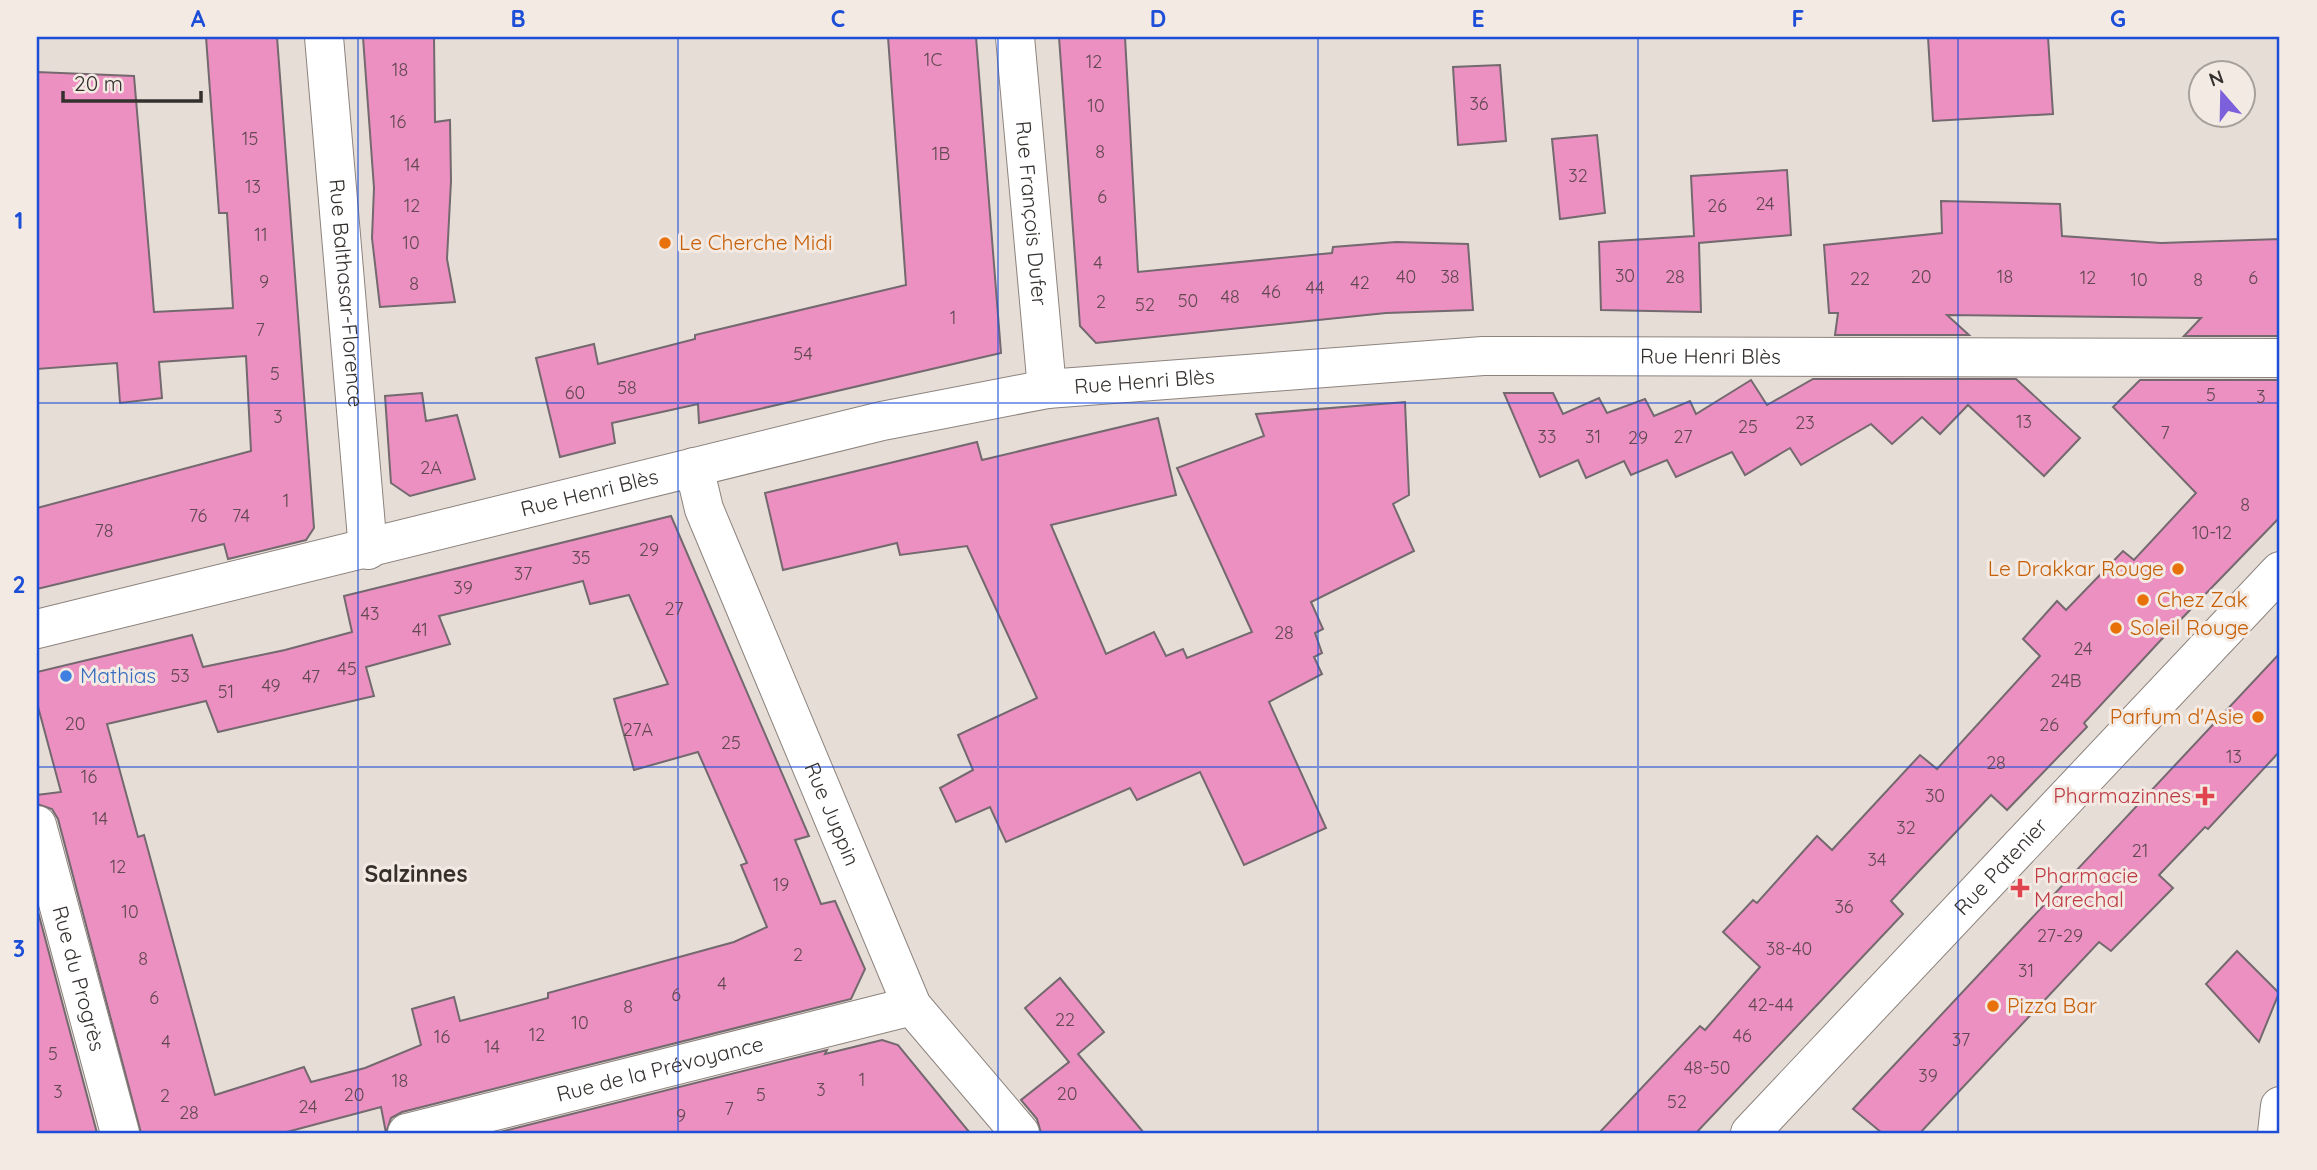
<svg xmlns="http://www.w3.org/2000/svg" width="2317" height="1170" font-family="Quicksand,sans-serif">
  <rect width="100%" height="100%" fill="#e7ddd7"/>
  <g fill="#eb90c0" stroke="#73696e" stroke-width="2" fill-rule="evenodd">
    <polygon points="206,37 277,37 314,528 306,540 228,559 224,544 37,589 37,508 251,451 246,356 159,362 162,398 120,403 117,363 37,369 37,72 134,76 154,312 233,308 227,213 219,213"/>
    <polygon points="363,37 434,37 435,122 450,120 451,181 447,259 455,302 380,307 372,238 374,188"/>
    <polygon points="888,37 976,37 1001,353 699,423 698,404 612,423 615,443 560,457 536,358 594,344 598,364 695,339 695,335 906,285"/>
    <polygon points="1059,37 1125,37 1138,272 1332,253 1333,247 1396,242 1468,244 1473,310 1386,313 1096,343 1080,326"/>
    <polygon points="1928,37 2048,37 2053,114 1933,121"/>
    <polygon points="1500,65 1506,141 1458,145 1453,67"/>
    <polygon points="1597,135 1605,213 1560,219 1552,139"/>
    <polygon points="1787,170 1791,235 1699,243 1701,312 1601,310 1599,242 1694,236 1691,176"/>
    <polygon points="1941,201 2060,204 2062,236 2161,243 2280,239 2280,336 2184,336 2201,318 1947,315 1969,335 1835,335 1838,313 1829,313 1824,245 1942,233"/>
    <polygon points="1813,379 2016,379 2080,438 2044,476 1968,405 1940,434 1922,417 1892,444 1871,424 1801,465 1790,448 1745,475 1732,452 1676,477 1667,460 1631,475 1624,461 1586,478 1578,460 1540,477 1504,393 1553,393 1563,414 1599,398 1607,413 1645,399 1654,416 1690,401 1696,414 1751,380 1767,405"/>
    <polygon points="2140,380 2280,380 2280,517 2160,641 2084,723 2087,727 2007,810 1991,795 1920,870 1891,901 1903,914 1696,1133 1599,1133 1700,1026 1705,1030 1760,967 1723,932 1753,900 1757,903 1817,836 1832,850 1920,755 1937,769 2040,656 2023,639 2057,601 2066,610 2123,551 2134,560 2196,493 2113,407"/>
    <polygon points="422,393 426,421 457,415 475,479 410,496 391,483 385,396"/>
    <polygon points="1405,402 1409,495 1393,504 1414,551 1311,602 1323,629 1315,633 1322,653 1314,657 1322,674 1269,702 1326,828 1244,865 1200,772 1137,800 1130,788 1006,842 990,807 956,822 940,788 973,770 958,735 1037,698 967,546 900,555 897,543 783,570 765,493 977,442 982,460 1158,418 1176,495 1051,525 1106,654 1154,632 1166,656 1183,649 1187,658 1252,632 1177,468 1264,436 1256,414"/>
    <path d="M671 516 809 836 795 840 821 904 835 901 865 969 851 999 402 1112 391 1118 386 1133 381 1107 283 1133H141L58 819 52 809 37 804V795L61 792 37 703V672L192 635 203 667 285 650 352 632 344 596ZM583 581 590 604 629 595 668 684 614 699 634 770 698 752 747 863 741 865 767 927 734 942 548 993V998L460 1021 454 997 412 1009 421 1045 365 1068 311 1082 304 1067 215 1095 144 835 138 837 107 724 206 701 218 732 374 696 366 667 450 644 439 616Z"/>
    <polygon points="2280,653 2280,751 2208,829 2205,827 2159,875 2173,888 2111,951 2099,942 1920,1133 1882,1133 1853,1109"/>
    <polygon points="37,908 97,1133 37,1133"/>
    <polygon points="2237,951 2279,993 2259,1042 2206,984"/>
    <polygon points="1060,978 1104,1032 1078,1054 1144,1133 1041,1133 1037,1119 1021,1100 1069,1062 1025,1008"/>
    <polygon points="882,1040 898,1045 970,1133 496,1133 827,1050 825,1054"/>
  </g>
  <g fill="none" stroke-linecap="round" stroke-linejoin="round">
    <defs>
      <g id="minor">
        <path id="s1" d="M324 37 368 550"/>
        <path id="s2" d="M1015 37 1047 389"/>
        <path id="s3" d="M694 467 704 509 912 1006 1020 1133"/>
        <path id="s4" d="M37 629 882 421 1047 389 1483 356 2280 358"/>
        <path id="s5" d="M37 825 120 1133"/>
        <path id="s6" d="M407 1133 912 1006"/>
        <polyline points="2277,1133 2280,1106"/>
      </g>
      <g id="primary">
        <path id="s7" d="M1750 1133 2280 571"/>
      </g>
    </defs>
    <use href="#minor" stroke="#8c837e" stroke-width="40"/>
    <use href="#primary" stroke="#8c837e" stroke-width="40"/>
    <use href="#minor" stroke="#fff" stroke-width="38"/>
    <use href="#primary" stroke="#fff" stroke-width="38"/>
  </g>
  <path fill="none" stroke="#1d4ed8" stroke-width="2" stroke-opacity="0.55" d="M358 37V1133M678 37V1133M998 37V1133M1318 37V1133M1638 37V1133M1958 37V1133M37 403H2280M37 767H2280"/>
  <g fill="#e8710a" stroke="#f4eae4" stroke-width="2.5">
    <circle cx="665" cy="243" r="7"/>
    <circle cx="2178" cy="569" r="7"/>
    <circle cx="2143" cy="600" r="7"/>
    <circle cx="2116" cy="628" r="7"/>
    <circle cx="2258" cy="717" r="7"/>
    <circle cx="1993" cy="1006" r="7"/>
  </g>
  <circle fill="#3f7fe0" stroke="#f4eae4" stroke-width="2.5" cx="66" cy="676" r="7"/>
  <g fill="#e0444e" stroke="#f4eae4" stroke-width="2.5">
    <path d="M2201.5 785.5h7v7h7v7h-7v7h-7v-7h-7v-7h7z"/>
    <path d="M2016.5 877.5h7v7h7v7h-7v7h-7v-7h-7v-7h7z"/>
  </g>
  <g text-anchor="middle" stroke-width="6" stroke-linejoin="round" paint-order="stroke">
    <g font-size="18" fill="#624852">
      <text x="933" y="66">1C</text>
      <text x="1094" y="68">12</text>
      <text x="400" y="76">18</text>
      <text x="1479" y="110">36</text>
      <text x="1096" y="112">10</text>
      <text x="398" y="128">16</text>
      <text x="250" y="145">15</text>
      <text x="1100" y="158">8</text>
      <text x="941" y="160">1B</text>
      <text x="412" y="171">14</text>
      <text x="1578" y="182">32</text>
      <text x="253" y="193">13</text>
      <text x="1102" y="203">6</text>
      <text x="1765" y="210">24</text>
      <text x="412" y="212">12</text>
      <text x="1717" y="212">26</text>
      <text x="261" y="241">11</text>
      <text x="411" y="249">10</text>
      <text x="1098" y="269">4</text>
      <text x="1625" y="282">30</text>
      <text x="1406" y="283">40</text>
      <text x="1450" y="283">38</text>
      <text x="1675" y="283">28</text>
      <text x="1921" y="283">20</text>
      <text x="2005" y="283">18</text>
      <text x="2088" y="284">12</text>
      <text x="2253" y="284">6</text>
      <text x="1860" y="285">22</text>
      <text x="2139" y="286">10</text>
      <text x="2198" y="286">8</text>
      <text x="264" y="288">9</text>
      <text x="1360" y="289">42</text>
      <text x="414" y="290">8</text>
      <text x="1315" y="294">44</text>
      <text x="1271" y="298">46</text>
      <text x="1230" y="303">48</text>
      <text x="1188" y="307">50</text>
      <text x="1101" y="308">2</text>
      <text x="1145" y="311">52</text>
      <text x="953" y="324">1</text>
      <text x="260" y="336">7</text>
      <text x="803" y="360">54</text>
      <text x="275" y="380">5</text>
      <text x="627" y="394">58</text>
      <text x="575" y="399">60</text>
      <text x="2211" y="401">5</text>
      <text x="2261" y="403">3</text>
      <text x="278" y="423">3</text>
      <text x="2024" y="428">13</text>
      <text x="1805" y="429">23</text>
      <text x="1748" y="433">25</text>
      <text x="2165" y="439">7</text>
      <text x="1547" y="443">33</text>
      <text x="1593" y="443">31</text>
      <text x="1683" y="443">27</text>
      <text x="1638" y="444">29</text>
      <text x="431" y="474">2A</text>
      <text x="286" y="507">1</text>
      <text x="2245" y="511">8</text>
      <text x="198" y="522">76</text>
      <text x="241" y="522">74</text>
      <text x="104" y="537">78</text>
      <text x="2212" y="539">10-12</text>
      <text x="649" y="556">29</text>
      <text x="581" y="564">35</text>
      <text x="523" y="580">37</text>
      <text x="463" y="594">39</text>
      <text x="674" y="615">27</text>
      <text x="370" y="620">43</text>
      <text x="420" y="636">41</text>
      <text x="1284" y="639">28</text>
      <text x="2083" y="655">24</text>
      <text x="347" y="675">45</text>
      <text x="180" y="682">53</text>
      <text x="311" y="683">47</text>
      <text x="2066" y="687">24B</text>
      <text x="271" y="692">49</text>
      <text x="226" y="698">51</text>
      <text x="75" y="730">20</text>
      <text x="2049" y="731">26</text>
      <text x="638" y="736">27A</text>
      <text x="731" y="749">25</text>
      <text x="2234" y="763">13</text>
      <text x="1996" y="769">28</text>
      <text x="89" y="783">16</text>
      <text x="1935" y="802">30</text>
      <text x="100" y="825">14</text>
      <text x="1906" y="834">32</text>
      <text x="2140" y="857">21</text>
      <text x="1877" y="866">34</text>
      <text x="118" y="873">12</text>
      <text x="781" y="891">19</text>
      <text x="1844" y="913">36</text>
      <text x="130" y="918">10</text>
      <text x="2060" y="942">27-29</text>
      <text x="1789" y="955">38-40</text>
      <text x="798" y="961">2</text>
      <text x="143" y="965">8</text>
      <text x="2026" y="977">31</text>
      <text x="722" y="990">4</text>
      <text x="676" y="1001">6</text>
      <text x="154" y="1004">6</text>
      <text x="1771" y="1011">42-44</text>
      <text x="628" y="1013">8</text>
      <text x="1065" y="1026">22</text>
      <text x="580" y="1029">10</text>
      <text x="537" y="1041">12</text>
      <text x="1742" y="1042">46</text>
      <text x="442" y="1043">16</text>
      <text x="1961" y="1046">37</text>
      <text x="166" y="1048">4</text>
      <text x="492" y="1053">14</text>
      <text x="53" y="1060">5</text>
      <text x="1707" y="1074">48-50</text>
      <text x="1928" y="1082">39</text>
      <text x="862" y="1086">1</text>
      <text x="400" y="1087">18</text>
      <text x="821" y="1096">3</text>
      <text x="58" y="1098">3</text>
      <text x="1067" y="1100">20</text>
      <text x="354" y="1101">20</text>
      <text x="761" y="1101">5</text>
      <text x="165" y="1102">2</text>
      <text x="1677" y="1108">52</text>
      <text x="308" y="1113">24</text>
      <text x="729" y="1115">7</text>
      <text x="189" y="1119">28</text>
      <text x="681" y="1122">9</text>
    </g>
    <g font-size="21" fill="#34302e" stroke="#f4eae4">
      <text dy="7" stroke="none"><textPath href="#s2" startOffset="177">Rue François Dufer</textPath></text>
      <text dy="7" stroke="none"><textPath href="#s1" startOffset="257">Rue Balthasar-Florence</textPath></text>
      <text dy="7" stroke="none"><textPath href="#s4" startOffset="1703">Rue Henri Blès</textPath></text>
      <text dy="7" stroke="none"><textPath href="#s4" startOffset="1136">Rue Henri Blès</textPath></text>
      <text dy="7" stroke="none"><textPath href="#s4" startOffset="569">Rue Henri Blès</textPath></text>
      <text dy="7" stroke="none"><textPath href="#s3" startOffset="374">Rue Juppin</textPath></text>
      <text dy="7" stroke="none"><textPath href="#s7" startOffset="366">Rue Patenier</textPath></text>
      <text dy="7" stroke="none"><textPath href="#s5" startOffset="159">Rue du Progrès</textPath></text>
      <text dy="7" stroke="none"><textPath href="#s6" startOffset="261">Rue de la Prévoyance</textPath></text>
    </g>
    <g font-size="21" fill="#c56008" stroke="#f4eae4" text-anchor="start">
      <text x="679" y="250">Le Cherche Midi</text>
      <text x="2164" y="576" text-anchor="end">Le Drakkar Rouge</text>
      <text x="2157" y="607">Chez Zak</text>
      <text x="2130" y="635">Soleil Rouge</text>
      <text x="2244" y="724" text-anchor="end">Parfum d'Asie</text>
      <text x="2007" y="1013">Pizza Bar</text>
    </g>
    <g font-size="21" fill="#366cbe" stroke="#f4eae4" text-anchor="start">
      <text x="80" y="683">Mathias</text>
    </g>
    <g font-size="21" fill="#be3a42" stroke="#f4eae4" text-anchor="end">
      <text x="2191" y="803">Pharmazinnes</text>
      <text x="2034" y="883" text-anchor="start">Pharmacie<tspan x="2034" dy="24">Marechal</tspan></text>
    </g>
    <g font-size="23" font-weight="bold" fill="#362f2a" stroke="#f4eae4">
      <text x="416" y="882">Salzinnes</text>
    </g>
  </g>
  <rect width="2317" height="1170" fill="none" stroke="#f4eae4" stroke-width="77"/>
  <g transform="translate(2222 94) rotate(340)"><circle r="33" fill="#f4eae4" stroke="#a7a09b" stroke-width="2"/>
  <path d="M0-5L12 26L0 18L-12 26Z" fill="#7c5fda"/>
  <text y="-10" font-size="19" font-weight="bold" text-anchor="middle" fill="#34302e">N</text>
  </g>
  <path d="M63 91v10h138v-10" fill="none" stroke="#34302e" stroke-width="3.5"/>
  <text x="74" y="91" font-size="21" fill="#34302e" stroke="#f4eae4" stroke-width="5" paint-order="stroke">20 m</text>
  <rect x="38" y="38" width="2240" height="1094" fill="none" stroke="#1d4ed8" stroke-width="2.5"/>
  <g font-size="23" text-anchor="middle" font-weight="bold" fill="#1d4ed8">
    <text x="198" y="27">A</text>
    <text x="518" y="27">B</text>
    <text x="838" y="27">C</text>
    <text x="1158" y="27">D</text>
    <text x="1478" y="27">E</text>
    <text x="1798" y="27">F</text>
    <text x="2118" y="27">G</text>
    <text x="19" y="229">1</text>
    <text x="19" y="593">2</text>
    <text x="19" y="957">3</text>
  </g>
</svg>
